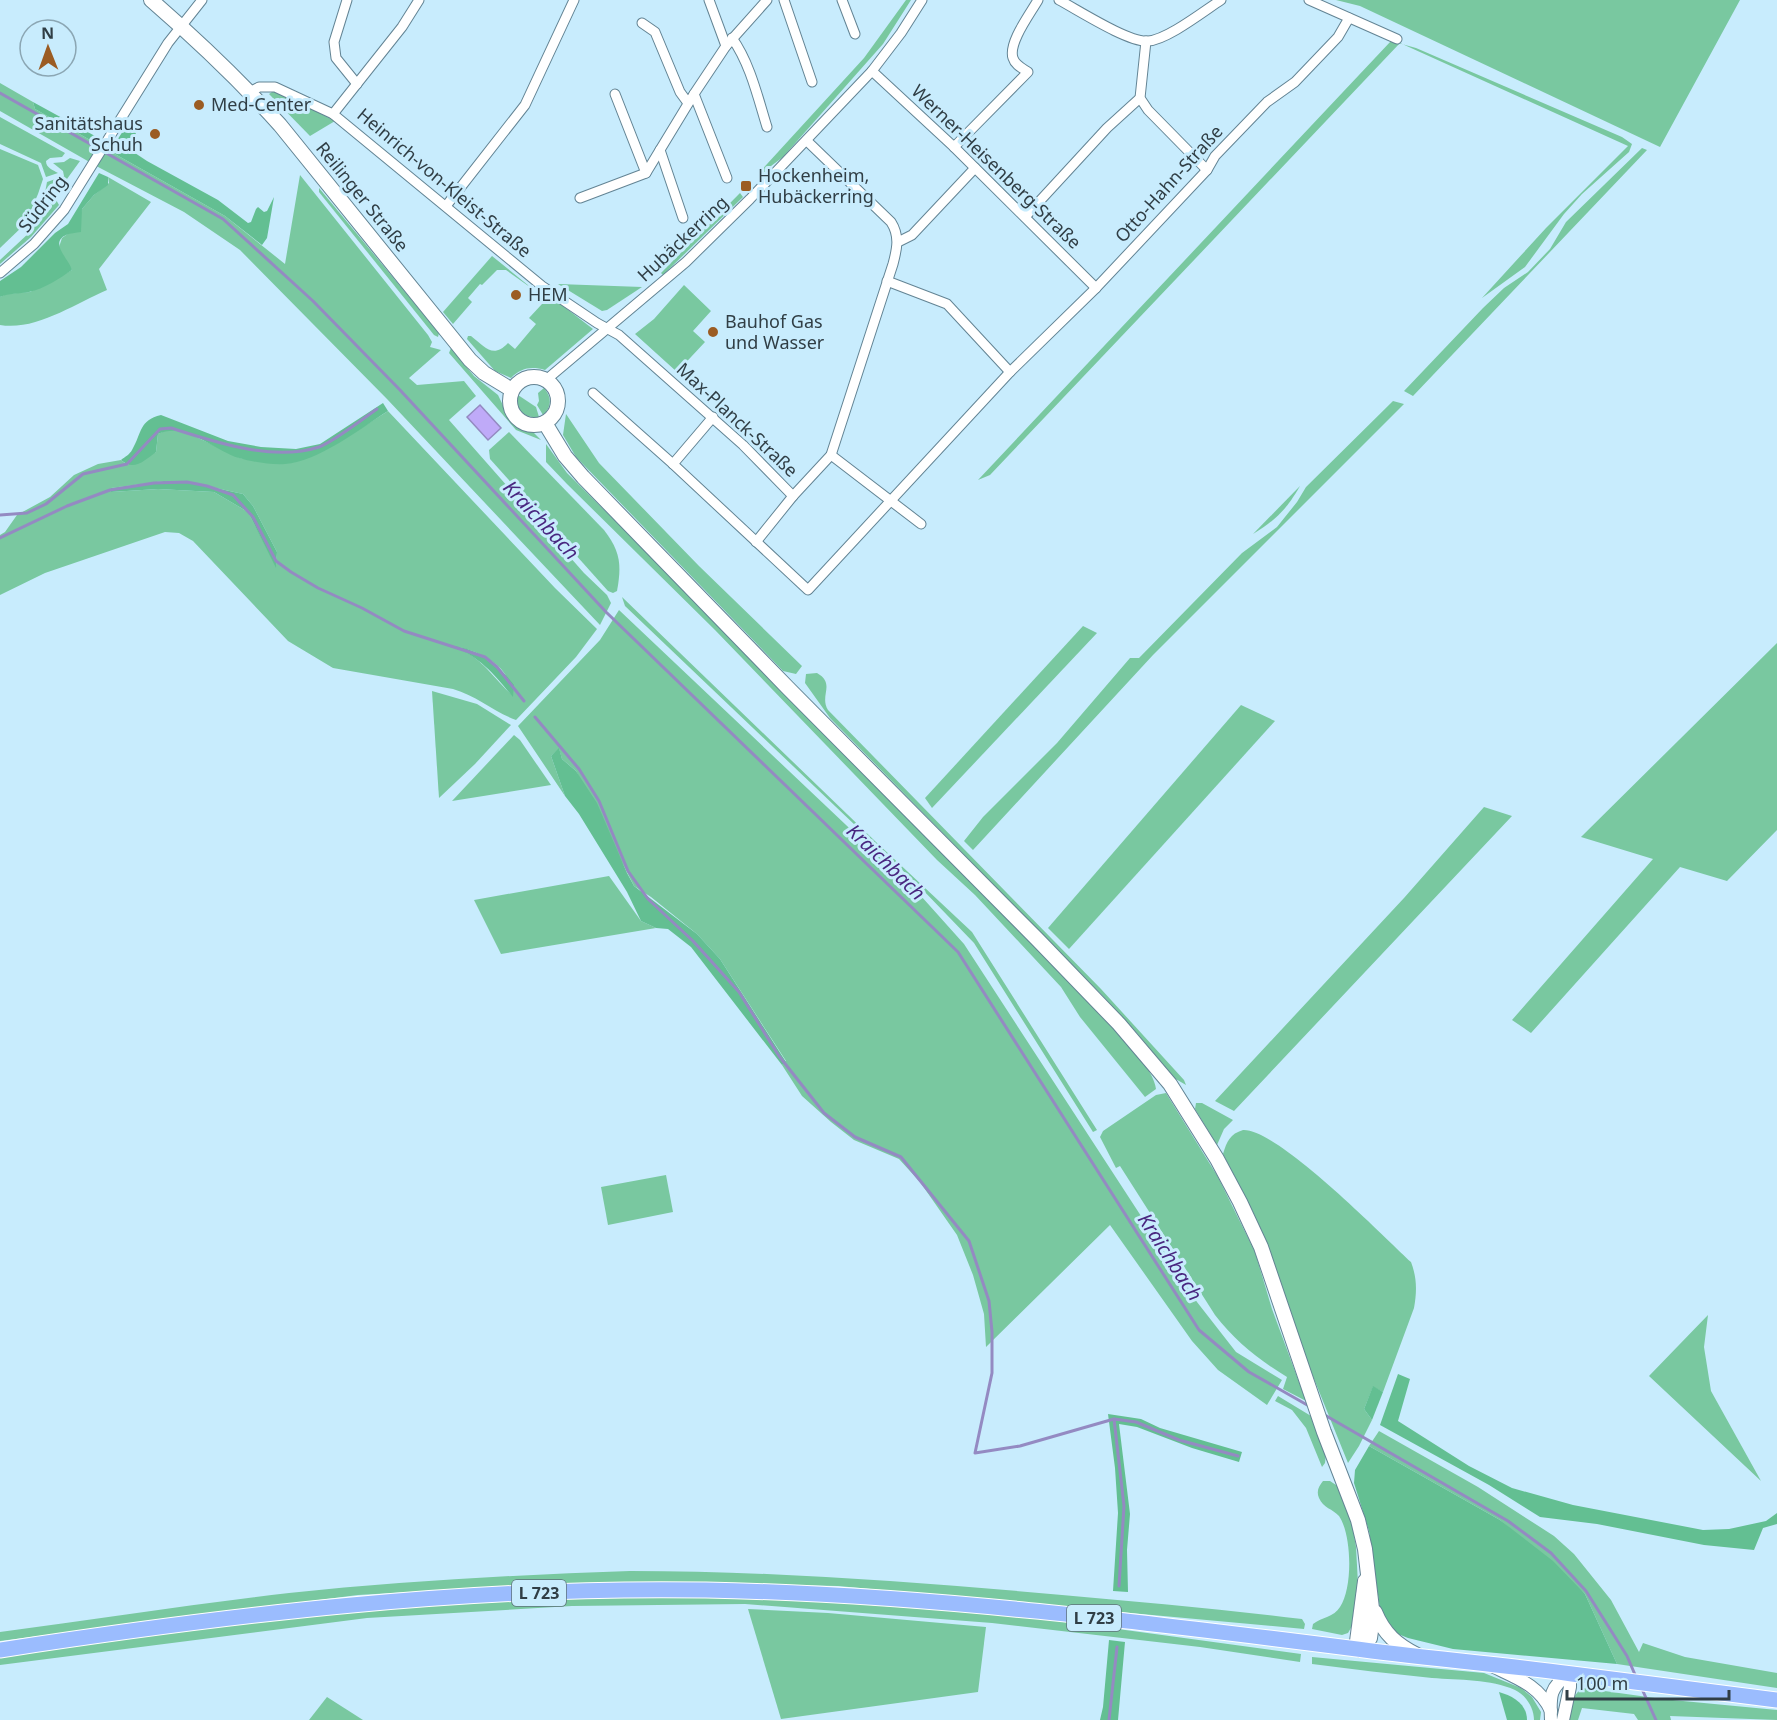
<svg xmlns="http://www.w3.org/2000/svg" width="1777" height="1720" font-family="'Noto Sans',sans-serif">
  <rect width="100%" height="100%" fill="#c8ecfd"/>
  <g fill="#79c8a0" fill-rule="evenodd">
    <polygon points="906,0 911,0 883,44 783,157 771,166 761,179 757,175 864,58"/>
    <polygon points="1336,0 1740,0 1660,147 1360,6"/>
    <polygon points="1391,41 1416,48 1622,137 1632,144 1629,152 1582,194 1564,214 1525,267 1482,298 1546,228 1628,146 1400,43 990,475 978,480"/>
    <polygon points="0,83 33,102 35,109 225,216 285,264 300,175 428,335 432,342 430,347 441,350 409,378 417,385 464,381 476,396 449,420 584,573 607,595 611,603 600,625 387,399 240,250 184,212 100,168 0,111"/>
    <polygon points="272,92 279,92 335,121 310,136 269,94"/>
    <path d="M0 117 65 153 62 157 50 158 46 161C46 168 53 170 58 173L46 177 41 163 0 144Z"/>
    <polygon points="1642,148 1647,150 1413,396 1404,391 1483,308 1504,288 1528,272 1550,249 1566,222"/>
    <polygon points="0,149 38,165 43,179 38,194 25,224 0,248"/>
    <polygon points="70,158 80,161 59,190 52,190 44,198 47,182 64,176 63,171 53,163 64,162"/>
    <path d="M108 177 151 202 99 269 107 290C74 304 36 331 0 325V297L6 294 30 292 72 270 60 252 59 247 62 238 69 233 80 216 82 209 94 195 109 183Z"/>
    <polygon points="319,188 439,333 438,337 434,335 319,192"/>
    <polygon points="740,193 743,197 663,275 661,273"/>
    <polygon points="50,198 55,198 59,205 31,237 0,264 0,260 30,232"/>
    <polygon points="492,256 534,290 506,270 497,270 482,285 480,284 468,298 472,302 453,324 443,312"/>
    <polygon points="558,284 642,287 607,310 602,311"/>
    <polygon points="684,285 711,311 693,331 705,342 677,372 635,334 654,319"/>
    <path d="M554 299 593 329 545 370C531 366 521 368 511 378L495 371 467 339 468 336H471C485 347 493 359 508 343L515 349 536 324 529 318 542 304Z"/>
    <polygon points="451,348 474,376 498,395 511,422 519,427 533,432 541,440 516,430 449,353"/>
    <path d="M544 388C552 397 552 407 543 415L537 405 539 401 538 393Z"/>
    <path d="M518 395 536 407 539 417C525 419 515 410 518 395Z"/>
    <polygon points="1393,401 1404,404 1153,655 973,850 964,841 983,817 1057,743 1130,658 1139,658 1242,553 1277,527 1297,502 1306,487"/>
    <path d="M388 411 555 588 597 629 576 657 516 720C494 712 477 696 453 689L333 668 288 641 193 541 179 533 165 532 45 573 0 595V535L5 532 17 515 50 497 74 475 98 464 121 460 127 465 156 452 158 434 168 429 188 433 240 458 271 463 336 444ZM164 481 189 482 243 494 253 506 277 552 276 566 248 512 214 492 158 489 111 492V488ZM456 647C471 648 496 660 505 674 509 680 510 690 513 696 491 676 485 660 456 647Z"/>
    <polygon points="566,414 599,463 699,566 802,666 796,674 783,671 576,457 563,435"/>
    <path d="M509 432 604 530C620 551 622 564 617 591L613 593 608 591 490 459 489 450Z"/>
    <path d="M546 444 567 473 682 587 1093 1006C1109 1023 1154 1066 1156 1089L1145 1097 1080 1017 1061 987 975 895 937 860 715 630 567 484 546 462Z"/>
    <path d="M1300 486C1286 510 1277 519 1253 534Z"/>
    <polygon points="622,597 876,842 972,932 1097,1130 1093,1132 974,943 920,887 625,606"/>
    <polygon points="619,610 921,896 964,944 1197,1302 1236,1352 1282,1380 1267,1405 1218,1370 1192,1341 1110,1225 986,1347 984,1314 973,1275 957,1235 920,1182 899,1159 854,1140 831,1122 802,1096 782,1065 786,1061 720,959 697,934 651,897 634,886 576,771 562,759 559,749 551,756 565,796 518,726 600,640"/>
    <polygon points="1083,626 1097,633 932,808 925,798"/>
    <polygon points="1777,643 1777,830 1727,881 1680,867 1531,1033 1512,1020 1653,859 1581,837"/>
    <path d="M817 673C836 684 819 695 828 710L1101 989 1184 1080 1186 1085 1174 1078 1137 1033 1101 994 830 718 805 683 806 674Z"/>
    <polygon points="432,691 477,704 511,725 475,764 439,798"/>
    <polygon points="1241,705 1275,721 1069,949 1048,928"/>
    <polygon points="514,735 520,740 551,785 452,801"/>
    <polygon points="1484,807 1512,816 1234,1111 1215,1101 1404,898"/>
    <polygon points="609,876 641,921 656,928 501,954 474,900"/>
    <path d="M1166 1093 1218 1177 1255 1252 1272 1309 1306 1401 1283 1389 1287 1377C1259 1360 1235 1341 1215 1315L1120 1166 1116 1168 1100 1137 1103 1131 1156 1095Z"/>
    <polygon points="1196,1103 1202,1103 1233,1120 1224,1129 1217,1145 1195,1109"/>
    <path d="M1243 1130C1277 1128 1383 1236 1411 1262 1417 1278 1417 1291 1414 1308L1383 1392 1373 1387 1364 1409 1372 1420 1359 1446 1348 1463 1310 1369 1265 1238 1251 1208 1223 1154C1227 1141 1230 1134 1243 1130Z"/>
    <polygon points="666,1175 673,1212 608,1225 601,1187"/>
    <polygon points="1708,1315 1704,1347 1711,1391 1761,1481 1649,1376"/>
    <polygon points="1278,1396 1311,1416 1326,1454 1325,1463 1322,1467 1306,1428 1292,1410 1275,1401"/>
    <polygon points="1379,1431 1478,1487 1554,1536 1574,1554 1611,1600 1639,1652 1643,1643 1685,1657 1777,1673 1777,1688 1617,1664 1585,1594 1500,1520 1369,1446"/>
    <path d="M1323 1481H1330L1339 1487 1351 1517 1356 1547 1358 1584 1352 1626 1348 1633 1342 1635 1312 1629 1313 1624C1322 1617 1334 1617 1340 1607 1353 1588 1352 1535 1339 1516 1333 1509 1323 1508 1319 1498 1316 1491 1319 1486 1323 1481Z"/>
    <path d="M630 1571C774 1571 918 1582 1062 1595 1142 1602 1222 1609 1302 1619L1305 1624 1304 1629 838 1586 631 1582 533 1585 358 1595 0 1641V1632C96 1619 193 1604 289 1593 402 1581 516 1575 630 1571Z"/>
    <polygon points="670,1596 818,1601 1030,1617 1301,1654 1300,1662 1200,1647 992,1623 745,1604 572,1606 367,1618 0,1665 0,1655 383,1606 549,1598"/>
    <polygon points="748,1609 828,1613 986,1627 978,1692 781,1719"/>
    <path d="M1312 1657 1484 1673 1521 1688 1532 1697 1541 1712 1540 1720H1534C1534 1708 1526 1695 1515 1690 1491 1679 1459 1680 1432 1678 1392 1674 1352 1669 1312 1664Z"/>
    <path d="M1583 1688 1662 1699 1777 1710V1720L1670 1716 1671 1720H1638L1634 1714 1582 1708 1578 1720H1569C1571 1707 1571 1695 1583 1688Z"/>
    <polygon points="327,1697 363,1720 309,1720"/>
  </g>
  <g fill="#63bf92">
    <polygon points="33,102 95,136 110,151 125,128 136,133 131,144 135,153 147,161 218,200 248,223 251,222 256,209 258,207 264,212 267,211 274,197 267,238 262,245 225,216 35,109"/>
    <path d="M99 173 108 177V185L94 195 82 209 81 232C76 233 70 233 66 235 49 243 69 259 72 270 60 278 44 289 29 292 19 294 9 293 0 297V281L21 267 55 233 68 224Z"/>
    <path d="M383 403 388 411C361 428 318 462 285 464 272 465 252 462 239 458 213 450 186 421 158 434L156 452C145 460 134 472 121 460 125 457 130 454 132 450 142 433 139 420 161 415L228 441 261 447 296 449 320 444Z"/>
    <polygon points="164,481 189,482 243,494 253,506 277,552 276,568 248,512 214,492 158,489 111,492 111,488"/>
    <path d="M453 646C479 649 498 664 514 685L513 697C493 673 482 659 453 646Z"/>
    <polygon points="559,748 562,759 576,771 597,803 627,873 634,886 697,934 720,959 786,1062 782,1065 691,947 668,929 656,928 641,921 627,892 579,814 565,796 551,756"/>
    <polygon points="1398,1374 1410,1379 1398,1421 1469,1466 1512,1488 1573,1505 1703,1530 1729,1529 1766,1521 1777,1513 1777,1524 1763,1528 1754,1550 1704,1545 1597,1524 1540,1517 1489,1485 1380,1425"/>
    <polygon points="1373,1386 1383,1392 1372,1420 1364,1409"/>
    <polygon points="1108,1414 1141,1419 1160,1428 1242,1452 1239,1462 1192,1448 1137,1427 1119,1424 1130,1514 1127,1550 1128,1592 1113,1591 1118,1513 1115,1468"/>
    <polygon points="1369,1446 1500,1520 1553,1561 1585,1594 1617,1664 1453,1649 1408,1638 1393,1632 1381,1616 1369,1531 1354,1483 1355,1470"/>
    <polygon points="1109,1640 1125,1642 1118,1720 1100,1720 1103,1707"/>
    <path d="M1499 1692C1513 1696 1527 1704 1527 1720H1507Z"/>
  </g>
  <polygon fill="#bfaaf8" stroke="#948ac2" stroke-width="1.5" points="480,405 501,428 488,440 467,417"/>
  <g fill="none" stroke-linecap="round" stroke-linejoin="round">
    <g stroke="#948ac2" stroke-width="3">
      <polyline points="0,93 223,219 313,301 400,390 606,612 958,952 1199,1330 1249,1372 1309,1406"/>
      <path d="M0 515 27 513 46 504 83 474 127 464 160 429 171 428C215 442 273 462 319 447 333 442 364 418 377 409"/>
      <polyline points="0,538 67,506 110,490 154,483 187,482 207,486 233,495 253,517 276,561 291,572 318,588 362,608 404,631 485,657 497,667 524,701"/>
      <polyline points="535,717 579,769 599,801 628,871 648,899 693,941 739,992 779,1056 824,1113 855,1137 901,1157 969,1241 989,1301 992,1332 992,1373 975,1453 1020,1446 1114,1419"/>
      <polyline points="1323,1414 1508,1521 1551,1553 1586,1591 1627,1656 1636,1677"/>
      <polyline points="1119,1586 1124,1506 1114,1419 1136,1422 1179,1440 1238,1456"/>
      <polyline points="1642,1689 1656,1720"/>
      <polyline points="1109,1720 1117,1647"/>
    </g>
    <defs>
      <g id="minor">
        <polyline points="347,0 334,42 336,58 357,84"/>
        <polyline points="709,0 726,46"/>
        <polyline points="784,0 812,82"/>
        <polyline points="842,0 855,34"/>
        <path d="M1059 0C1078 10 1129 43 1148 41 1167 40 1204 11 1221 0"/>
        <polyline points="1309,0 1397,39"/>
        <polyline points="642,23 655,32 680,92 688,103"/>
        <path d="M732 38C750 63 758 98 767 127"/>
        <polyline points="1146,41 1140,98 1148,110 1207,170"/>
        <polyline points="872,71 954,147 1096,288"/>
        <path d="M250 92 259 87H275L333 114 542 286 597 323 619 335 743 445 793 496 831 455 893 264C897 249 900 236 891 222L807 141"/>
        <polyline points="615,94 646,173"/>
        <polyline points="694,94 727,178"/>
        <polyline points="333,114 402,27 419,0"/>
        <path d="M954 147 1028 72C1022 68 1015 65 1013 58 1008 43 1030 14 1038 0"/>
        <polyline points="660,150 683,218"/>
        <polyline points="580,198 646,173 694,94 726,46 767,0"/>
        <polyline points="446,206 525,105 574,0"/>
        <polyline points="1025,217 1107,128 1140,98"/>
        <polyline points="898,242 912,235 975,168"/>
        <polyline points="0,273 34,244 64,210 168,43 202,0"/>
        <polyline points="887,281 947,304 1010,372"/>
        <polyline points="546,380 686,262 750,199 872,71 901,33 922,0"/>
        <polyline points="593,393 673,464 808,590 1010,372 1096,288 1207,170 1215,156 1267,102 1295,82 1338,37 1349,18"/>
        <polyline points="831,455 921,524"/>
        <polyline points="673,464 713,417"/>
        <polyline points="756,542 793,496"/>
      </g>
      <g id="tertiary">
        <path d="M1494 1667C1517 1678 1540 1686 1551 1711"/>
        <path d="M1551 1720C1550 1696 1549 1688 1570 1673"/>
        <polyline points="1563,1720 1570,1687 1570,1673"/>
      </g>
      <g id="secondary">
        <path d="M151 0C196 39 240 81 280 125L470 360 484 373 512 390"/>
        <circle cx="534" cy="401" r="24"/>
        <polyline points="545,423 565,456 583,477 787,687 1038,940 1119,1024 1170,1084 1217,1159 1240,1202 1261,1247 1324,1432 1358,1520 1365,1549 1373,1617 1370,1638 1361,1650"/>
        <path d="M1375 1612C1384 1634 1397 1645 1417 1655"/>
        <polyline points="1356,1649 1365,1581"/>
      </g>
      <path id="primary" d="M0 1650C234 1614 469 1586 706 1590 921 1594 1135 1621 1349 1648 1423 1658 1498 1664 1572 1674 1640 1682 1709 1692 1777 1700"/>
    </defs>
    <use href="#minor" stroke="#638494" stroke-width="11"/>
    <use href="#tertiary" stroke="#638494" stroke-width="14"/>
    <use href="#secondary" stroke="#638494" stroke-width="16"/>
    <use href="#primary" stroke="#fff" stroke-width="17"/>
    <use href="#minor" stroke="#fff" stroke-width="9"/>
    <use href="#tertiary" stroke="#fff" stroke-width="12"/>
    <use href="#secondary" stroke="#fff" stroke-width="14"/>
    <use href="#primary" stroke="#9bbcfe" stroke-width="15"/>
  </g>
  <g fill="#9b5c23" stroke="#c8ecfd" stroke-width="2">
    <circle cx="199" cy="105" r="6"/>
    <circle cx="155" cy="134" r="6"/>
    <rect x="740" y="180" width="12" height="12" rx="3"/>
    <circle cx="516" cy="295" r="6"/>
    <circle cx="713" cy="332" r="6"/>
  </g>
  <g text-anchor="middle" stroke-width="6" stroke-linejoin="round" paint-order="stroke">
    <g fill="#c8ecfd" stroke="#5e727c" stroke-width="1.5">
      <rect x="512" y="1580" width="54" height="26" rx="4.5"/>
      <rect x="1067" y="1605" width="54" height="26" rx="4.5"/>
    </g>
    <g font-size="16" font-weight="bold" fill="#303e45">
      <text x="539" y="1599">L 723</text>
      <text x="1094" y="1624">L 723</text>
    </g>
    <g font-size="18" fill="#303e45" stroke="#c8ecfd" text-anchor="start">
      <text x="211" y="111">Med-Center</text>
      <text x="143" y="130" text-anchor="end">Sanitätshaus<tspan x="143" dy="21">Schuh</tspan></text>
      <text x="758" y="182">Hockenheim,<tspan x="758" dy="21">Hubäckerring</tspan></text>
      <text x="528" y="301">HEM</text>
      <text x="725" y="328">Bauhof Gas<tspan x="725" dy="21">und Wasser</tspan></text>
    </g>
    <g font-size="18" fill="#303e45" stroke="#c8ecfd">
      <text transform="translate(996 167) rotate(44)" y="6">Werner-Heisenberg-Straße</text>
      <text transform="translate(444 183) rotate(40)" y="6">Heinrich-von-Kleist-Straße</text>
      <text transform="translate(1169 184) rotate(-48)" y="6">Otto-Hahn-Straße</text>
      <text transform="translate(362 197) rotate(51)" y="6">Reilinger Straße</text>
      <text transform="translate(43 204) rotate(-52)" y="6">Südring</text>
      <text transform="translate(683 239) rotate(-43)" y="6">Hubäckerring</text>
      <text transform="translate(737 420) rotate(43)" y="6">Max-Planck-Straße</text>
    </g>
    <g font-size="20" font-style="italic" fill="#492780" stroke="#c8ecfd">
      <text transform="translate(541 520) rotate(47)" y="7">Kraichbach</text>
      <text transform="translate(886 862) rotate(44)" y="7">Kraichbach</text>
      <text transform="translate(1170 1257) rotate(57)" y="7">Kraichbach</text>
    </g>
  </g>
  <g transform="translate(48 48) rotate(359)"><circle r="28" fill="#c8ecfd" stroke="#8ba6b3" stroke-width="1.5"/>
  <path d="M0-4.5L10 22L0 15L-10 22Z" fill="#9b5c23"/>
  <text y="-9" font-size="16" font-weight="bold" text-anchor="middle" fill="#303e45">N</text>
  </g>
  <path d="M1567 1690v9h162v-9" fill="none" stroke="#303e45" stroke-width="3"/>
  <text x="1576" y="1690" font-size="18" fill="#303e45" stroke="#c8ecfd" stroke-width="4.5" paint-order="stroke">100 m</text>
</svg>
